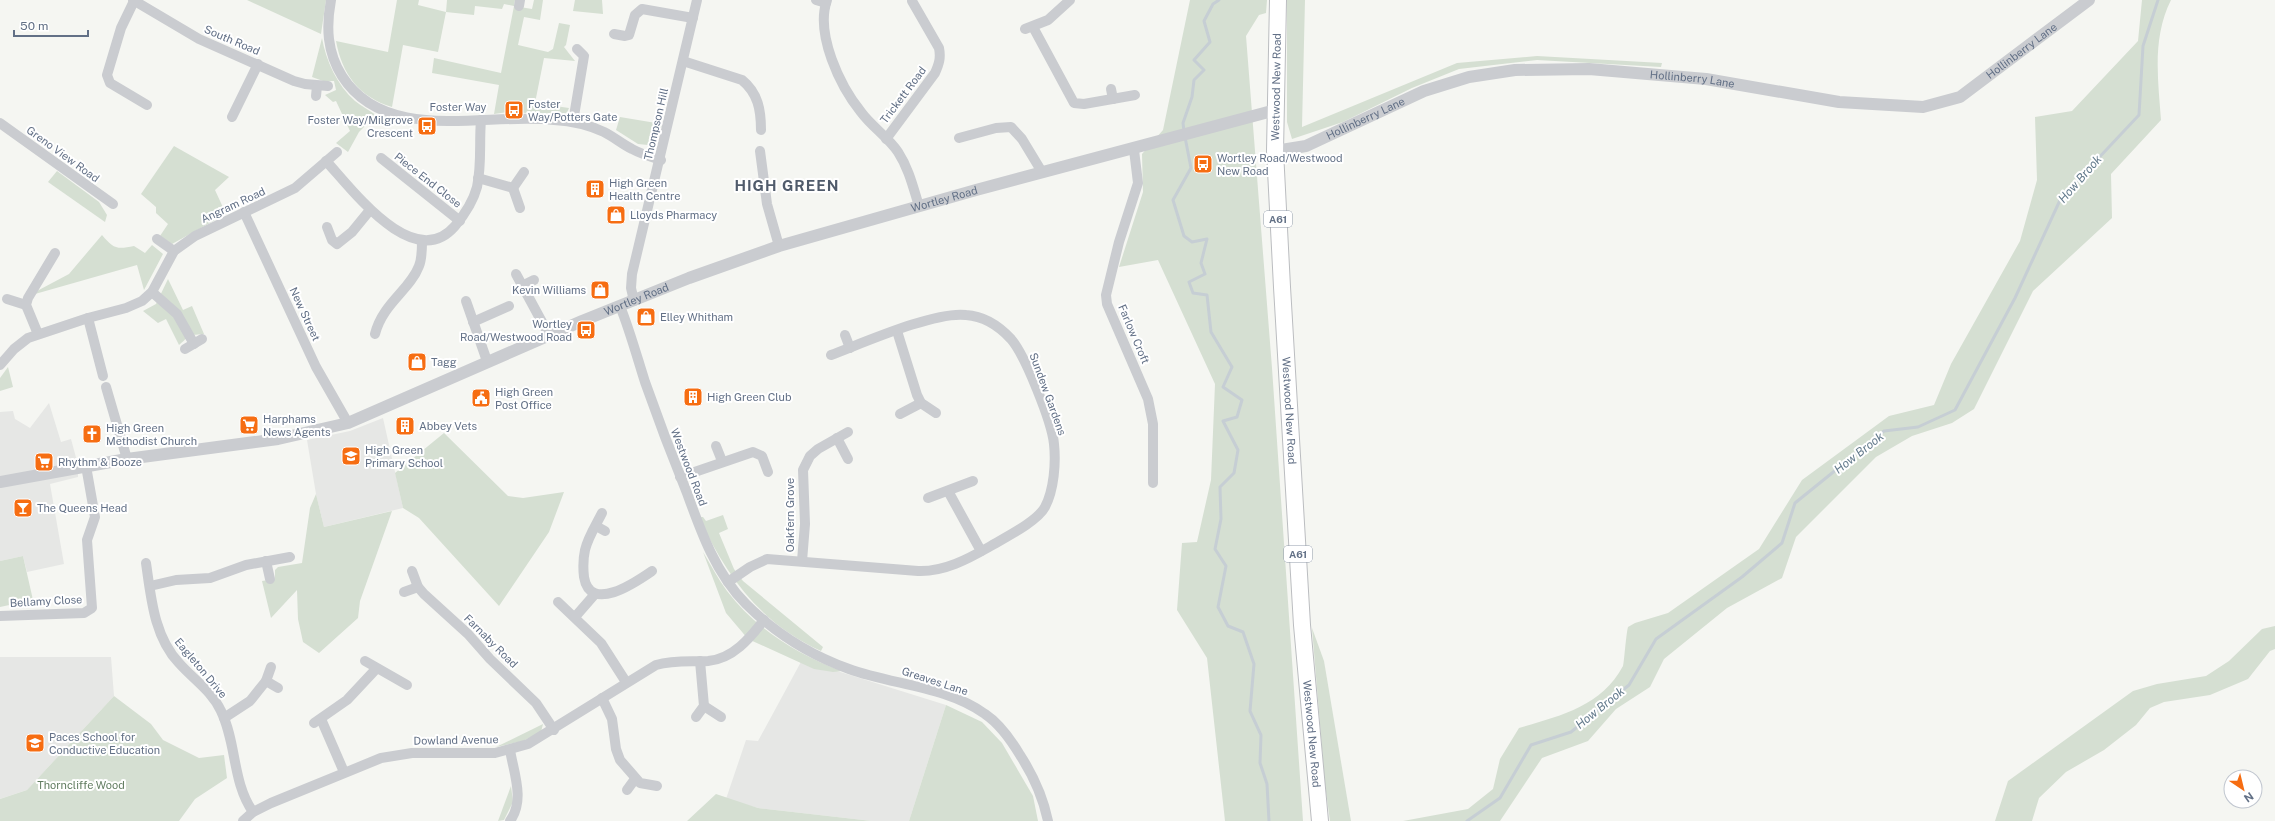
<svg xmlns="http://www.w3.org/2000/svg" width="2275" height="821" font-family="'Public Sans',sans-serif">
  <rect width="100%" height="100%" fill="#f5f6f2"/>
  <g fill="#e6e7e5">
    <polygon points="49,403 61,442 71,439 78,465 78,477 50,484 64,564 27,572 23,556 0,561 0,412 13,411 15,419 30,428"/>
    <polygon points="383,418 403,508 324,527 316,494 307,440 350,431"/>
    <polygon points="0,657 111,657 114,696 27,790 0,799"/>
    <polygon points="802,660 946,705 909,821 872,821 758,808 726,799 746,740 758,741"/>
  </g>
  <g fill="#d5dfd2">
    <polygon points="247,0 326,0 321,34"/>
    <path d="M397 0H419L418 5 446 12 447 0H515L514 6 532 9 534 0H543L540 20 524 17 518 45 548 52 553 49 559 23 570 25 566 45 564 47 575 61 544 58 535 103 569 108 566 115 508 112 494 114 499 85 432 73 434 58 501 73 514 6 504 4 502 9 475 6 474 15 446 12 438 52 403 45 392 107C359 97 342 74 336 41L388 52Z"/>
    <polygon points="575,0 602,0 603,14 573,11"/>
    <polygon points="1190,0 1267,0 1266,13 1259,15 1246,36 1272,368 1303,821 1225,821 1207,658 1177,610 1182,543 1197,542 1211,480 1215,384 1158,260 1119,267 1143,192 1142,154 1163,130"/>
    <polygon points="1287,0 1305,0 1302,127 1457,63 1537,56 1662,63 1661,67 1537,60 1459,69 1412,88 1343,122 1292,139 1287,122"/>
    <path d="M2142 0H2171C2152 38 2158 79 2161 120L2111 174 2112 218 2033 291 1974 409 1952 423 1912 436 1876 457 1796 537 1782 578 1727 608 1664 659 1650 687 1616 709 1588 741 1542 758 1500 821H1403L1468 809 1493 789 1500 759 1519 728C1559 716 1601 707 1623 666 1624 664 1626 634 1628 627L1635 623 1668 613 1759 549 1802 480 1889 416 1934 405 1951 364 2020 241 2037 180 2035 117 2072 111 2138 41Z"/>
    <path d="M322 38C326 61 337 85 355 101 361 106 369 110 376 115L359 132 348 152 336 143 350 131 336 101 333 102 325 95 336 90 334 81H323L312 77Z"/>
    <polygon points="620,117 662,124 659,137 648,145 638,144 616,130"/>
    <polygon points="174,146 229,177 215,190 226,214 172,244 160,236 168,224 156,213 156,207 141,194"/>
    <polygon points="57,171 99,202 107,215 105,222 48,182"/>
    <path d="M102 235C113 248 116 250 134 246L145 253 152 245 163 254 144 290 137 265 35 294 37 291 69 274Z"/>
    <path d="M168 279 183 310 192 306 204 334C185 336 194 332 179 345L166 319 158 323 143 311 156 304Z"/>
    <polygon points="8,367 13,387 0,391 0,378"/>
    <polygon points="444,433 508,496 523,498 564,492 549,532 499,606 419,518 403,508 395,473"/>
    <polygon points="316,494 324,527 392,511 360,601 358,618 319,653 303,642 298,619 297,590 271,618 262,581 275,579 275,570 278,567 302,563 310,508"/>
    <path d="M723 515 728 529 719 533 734 569 743 581 823 647 821 651C760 623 726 576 699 517H703L706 521Z"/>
    <path d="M703 552C711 565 718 579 727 591 756 629 798 655 842 671L833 672 814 669 748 639 726 613Z"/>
    <polygon points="23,556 33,600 0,607 0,561"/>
    <polygon points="2275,626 2275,649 2270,651 2248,679 2210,695 2164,702 2150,708 2136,725 2104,750 2066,772 2039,798 2032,821 1995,821 2008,781 2133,691 2157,684 2206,676 2229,661 2262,629"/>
    <polygon points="1312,628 1324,661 1351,821 1330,821 1325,784"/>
    <polygon points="114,696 151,724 163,740 199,758 224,755 227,778 195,799 179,821 0,821 0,799 27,790"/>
    <polygon points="946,705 982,722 1002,743 1033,796 1038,821 909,821"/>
    <polygon points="543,724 541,732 523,741 496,747"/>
    <polygon points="511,786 513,802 504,820 498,821"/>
    <polygon points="716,794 758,808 872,821 687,821"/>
  </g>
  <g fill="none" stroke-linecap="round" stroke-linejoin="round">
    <g stroke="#c6ced4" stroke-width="3">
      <polyline points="1184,131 1183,123 1192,97 1194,80 1204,70 1194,60 1210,42 1204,21 1213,4 1219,0"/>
      <polyline points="1185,137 1191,168 1173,200 1184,236 1192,242 1207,239 1201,263 1205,274 1189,282 1193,293 1207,295 1211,332 1232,367 1223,387 1242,400 1237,417 1223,421 1238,450 1234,473 1220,487 1221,519 1215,549 1226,566 1218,607 1228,626 1243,632 1254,664 1250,711 1261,735 1260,763 1267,784 1269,821"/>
      <polyline points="1467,821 1500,798 1531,745 1571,732 1629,685 1656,639 1742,577 1782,543 1795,503 1884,431 1918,427 1955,410 2015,298 2061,198 2139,115 2143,46 2158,0"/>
    </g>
    <defs>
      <g id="trunk">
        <path id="s3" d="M1278 0 1275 151 1282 287 1302 625 1320 821"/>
      </g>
    </defs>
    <use href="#trunk" stroke="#bbbdc0" stroke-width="18"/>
    <g stroke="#caccd0" stroke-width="10">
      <polyline points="133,0 199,39 294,81 305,84 328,86"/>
      <path d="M331 0C326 27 327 52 342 76 386 145 486 112 554 120 571 121 589 125 604 132 614 137 622 144 632 149 641 154 651 157 661 160"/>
      <polyline points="816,0 826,3"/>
      <path d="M827 0C815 34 840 86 861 112 872 127 888 137 898 152 909 169 913 187 919 206"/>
      <polyline points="134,1 121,28 107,75 110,83 147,105"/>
      <polyline points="519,6 520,0"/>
      <polyline points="1033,27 1074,103 1084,104 1135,95"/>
      <polyline points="1025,29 1048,20 1070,0"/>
      <polyline points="614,34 625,36 629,35 635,15 642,9 693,18"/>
      <path d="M683 61 742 80C758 93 761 110 761 130"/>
      <polyline points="1111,89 1113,99"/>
      <polyline points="316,96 317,86"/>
      <polyline points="232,117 258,64"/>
      <polyline points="573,122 584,56 577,49"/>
      <polyline points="0,123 113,204"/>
      <polyline points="959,138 996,128 1011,127 1022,139 1042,172"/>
      <path d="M886 139 935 73C939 64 941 58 939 48L912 1"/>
      <polyline points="1134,150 1138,183 1119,242 1106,295 1107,304 1148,399 1153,424 1153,483"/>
      <polyline points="760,151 767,204 779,246"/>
      <polyline points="381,158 460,221"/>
      <path d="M326 161C352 189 414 274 455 226 465 214 473 202 477 187 482 164 479 142 481 120"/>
      <polyline points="478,178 513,188 524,172"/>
      <polyline points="513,188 520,208"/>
      <polyline points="244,212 316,367 348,423"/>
      <polyline points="327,227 332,240 337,244 352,232 370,210"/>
      <polyline points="157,239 174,251"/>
      <polyline points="516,274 549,335"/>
      <polyline points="524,285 534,280"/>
      <polyline points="152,292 177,314 194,344"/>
      <polyline points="7,299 26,305"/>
      <polyline points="466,301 487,361"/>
      <polyline points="634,301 631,288 632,274 697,0"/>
      <path d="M620 306C630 331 637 357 645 382 658 419 672 456 687 493 701 532 716 574 746 604 775 633 810 655 849 669 893 685 946 686 985 714 1000 724 1011 740 1020 755 1033 775 1043 797 1048 821"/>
      <polyline points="88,318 103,376"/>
      <polyline points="473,322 509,306"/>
      <polyline points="897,331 917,395 921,403 936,413"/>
      <polyline points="38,334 26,305 28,298 55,253"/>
      <path d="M375 334C383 303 410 290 419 266 422 259 422 249 422 241"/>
      <polyline points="845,335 850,348"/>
      <polyline points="185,349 202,339"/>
      <polyline points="0,365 14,349 28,338 88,318 126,308 142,301 152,292 174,251 195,236 295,188 337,152"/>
      <polyline points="106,387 127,459"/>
      <polyline points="900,414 921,403"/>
      <polyline points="837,438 848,459"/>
      <polyline points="716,446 722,461"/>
      <polyline points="680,477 753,452 762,456 768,472"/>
      <polyline points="948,491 981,551"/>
      <polyline points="928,498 973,481"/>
      <path d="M602 513C596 525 588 537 585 550 583 559 583 568 584 577 590 614 636 582 652 571"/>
      <polyline points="596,526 605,531"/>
      <polyline points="266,561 270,579"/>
      <polyline points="802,561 805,524 803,470 810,456 818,449 848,432"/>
      <path d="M146 563C151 597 154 637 179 663 193 679 212 691 221 711 237 744 232 782 253 812"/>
      <polyline points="412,571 418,587 424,594 468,634 490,659 536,703 554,730"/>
      <path d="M728 582 750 567 767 559 918 571C944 572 968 559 989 547 1004 538 1037 522 1045 507 1054 490 1056 463 1054 444 1052 422 1025 355 1011 339 999 326 983 316 966 315 935 311 863 343 831 355"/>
      <polyline points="150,586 176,580 210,578 246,565 290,557"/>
      <polyline points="404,592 418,587"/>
      <polyline points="558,602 601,643 626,682"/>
      <polyline points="0,616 84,613 92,608 87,540 95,517 86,466"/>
      <polyline points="575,617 595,594"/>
      <polyline points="365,661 407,685"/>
      <polyline points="271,667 266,681 278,688"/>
      <polyline points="602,698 612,719 616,749 620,760 640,783 657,786"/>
      <polyline points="704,706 721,717"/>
      <polyline points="696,717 704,706 700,661"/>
      <polyline points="224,718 250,701 266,681"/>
      <polyline points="321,719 344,772"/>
      <polyline points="314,723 347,700 376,669"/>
      <polyline points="627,790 635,779"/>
      <path d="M243 821 253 812 271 803 381 758 412 753H495L528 744 656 665C674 660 690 662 708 661 733 659 750 638 764 620"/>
      <path d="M510 821C525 800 514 774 510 750"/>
    </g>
    <g stroke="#caccd0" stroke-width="12">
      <path id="s1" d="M1275 151 1306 146 1424 91 1469 77 1515 70 1589 69 1706 79 1839 102 1923 107 1960 97 2089 0"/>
      <path id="s2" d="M0 482 127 459 278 439 348 423 582 321 689 278 779 246 976 190 1276 110"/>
    </g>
    <use href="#trunk" stroke="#fff" stroke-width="16"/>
  </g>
  <defs>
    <symbol id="bus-square" viewBox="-11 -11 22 22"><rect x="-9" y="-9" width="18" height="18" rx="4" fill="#f66d12" stroke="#fff"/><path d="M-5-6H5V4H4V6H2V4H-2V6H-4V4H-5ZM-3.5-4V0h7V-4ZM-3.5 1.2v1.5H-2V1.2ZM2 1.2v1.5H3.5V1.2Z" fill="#fff"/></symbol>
    <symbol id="building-square" viewBox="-11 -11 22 22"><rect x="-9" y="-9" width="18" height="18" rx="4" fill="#f66d12" stroke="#fff"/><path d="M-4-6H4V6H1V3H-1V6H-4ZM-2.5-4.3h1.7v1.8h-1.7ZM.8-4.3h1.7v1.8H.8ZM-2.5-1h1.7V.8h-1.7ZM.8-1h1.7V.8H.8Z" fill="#fff"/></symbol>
    <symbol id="shop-square" viewBox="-11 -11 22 22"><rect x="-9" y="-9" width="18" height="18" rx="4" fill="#f66d12" stroke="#fff"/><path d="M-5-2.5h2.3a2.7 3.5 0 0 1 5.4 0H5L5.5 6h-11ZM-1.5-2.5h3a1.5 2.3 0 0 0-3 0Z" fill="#fff"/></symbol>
    <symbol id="civic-square" viewBox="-11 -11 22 22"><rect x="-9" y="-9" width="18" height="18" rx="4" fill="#f66d12" stroke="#fff"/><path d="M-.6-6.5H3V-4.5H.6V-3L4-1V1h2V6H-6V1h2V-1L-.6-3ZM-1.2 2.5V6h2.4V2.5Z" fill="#fff"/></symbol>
    <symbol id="supermarket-square" viewBox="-11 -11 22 22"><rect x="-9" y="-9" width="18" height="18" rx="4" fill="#f66d12" stroke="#fff"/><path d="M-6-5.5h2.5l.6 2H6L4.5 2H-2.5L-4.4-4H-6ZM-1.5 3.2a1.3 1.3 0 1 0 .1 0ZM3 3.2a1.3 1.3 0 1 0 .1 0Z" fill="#fff"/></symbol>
    <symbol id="church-square" viewBox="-11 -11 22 22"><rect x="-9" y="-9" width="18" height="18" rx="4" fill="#f66d12" stroke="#fff"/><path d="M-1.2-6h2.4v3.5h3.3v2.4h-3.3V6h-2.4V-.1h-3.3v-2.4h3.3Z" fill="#fff"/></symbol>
    <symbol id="school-square" viewBox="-11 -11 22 22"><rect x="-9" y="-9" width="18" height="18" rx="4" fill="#f66d12" stroke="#fff"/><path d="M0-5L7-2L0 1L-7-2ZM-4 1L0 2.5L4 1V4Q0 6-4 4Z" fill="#fff"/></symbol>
    <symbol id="bar-square" viewBox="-11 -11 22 22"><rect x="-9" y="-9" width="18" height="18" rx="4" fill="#f66d12" stroke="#fff"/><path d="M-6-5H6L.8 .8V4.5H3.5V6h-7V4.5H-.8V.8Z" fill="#fff"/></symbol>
  </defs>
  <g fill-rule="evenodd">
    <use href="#bus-square" x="503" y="99" width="22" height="22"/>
    <use href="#bus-square" x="416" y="115" width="22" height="22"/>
    <use href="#bus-square" x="1192" y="153" width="22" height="22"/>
    <use href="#building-square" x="584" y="178" width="22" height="22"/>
    <use href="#shop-square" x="605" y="204" width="22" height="22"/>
    <use href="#shop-square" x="589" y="279" width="22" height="22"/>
    <use href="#shop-square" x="635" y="306" width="22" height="22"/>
    <use href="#bus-square" x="575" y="319" width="22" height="22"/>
    <use href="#shop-square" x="406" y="351" width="22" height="22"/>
    <use href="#building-square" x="682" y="386" width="22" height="22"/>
    <use href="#civic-square" x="470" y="387" width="22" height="22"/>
    <use href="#supermarket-square" x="238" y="414" width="22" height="22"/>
    <use href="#building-square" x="394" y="415" width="22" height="22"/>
    <use href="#church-square" x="81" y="423" width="22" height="22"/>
    <use href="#school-square" x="340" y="445" width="22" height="22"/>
    <use href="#supermarket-square" x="33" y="451" width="22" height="22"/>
    <use href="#bar-square" x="12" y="497" width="22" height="22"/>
    <use href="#school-square" x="24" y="732" width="22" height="22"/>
  </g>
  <g text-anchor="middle" stroke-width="4" stroke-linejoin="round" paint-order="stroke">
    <g fill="#fff" stroke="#919baa" stroke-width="1">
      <rect x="1264" y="211" width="28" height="16" rx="3"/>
      <rect x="1284" y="546" width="28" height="16" rx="3"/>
    </g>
    <g font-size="10" font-weight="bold" fill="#627086">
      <text x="1278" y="223">A61</text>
      <text x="1298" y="558">A61</text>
    </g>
    <g font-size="11" fill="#627086" stroke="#fff">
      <text transform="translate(232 40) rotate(23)" y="4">South Road</text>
      <text dy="4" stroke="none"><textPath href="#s1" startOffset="781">Hollinberry Lane</textPath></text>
      <text dy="4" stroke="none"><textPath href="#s1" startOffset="433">Hollinberry Lane</textPath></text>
      <text transform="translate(1276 87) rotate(-89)" y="4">Westwood New Road</text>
      <text transform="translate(903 95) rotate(-53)" y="4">Trickett Road</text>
      <text x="458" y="111">Foster Way</text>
      <text dy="4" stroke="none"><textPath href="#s1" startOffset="97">Hollinberry Lane</textPath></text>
      <text transform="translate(656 124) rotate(-77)" y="4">Thompson Hill</text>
      <text transform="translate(63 154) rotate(36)" y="4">Greno View Road</text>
      <text transform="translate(428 180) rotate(38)" y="4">Piece End Close</text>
      <text dy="4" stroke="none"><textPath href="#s2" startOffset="991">Wortley Road</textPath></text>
      <text transform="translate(233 205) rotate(-25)" y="4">Angram Road</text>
      <text dy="4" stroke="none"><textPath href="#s2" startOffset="667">Wortley Road</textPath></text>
      <text transform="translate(305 314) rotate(65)" y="4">New Street</text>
      <text transform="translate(1134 334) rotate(67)" y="4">Farlow Croft</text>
      <text transform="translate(1048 394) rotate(70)" y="4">Sundew Gardens</text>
      <text dy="4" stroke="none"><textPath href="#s3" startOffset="411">Westwood New Road</textPath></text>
      <text transform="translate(689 467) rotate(69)" y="4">Westwood Road</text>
      <text transform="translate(790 515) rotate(-90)" y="4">Oakfern Grove</text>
      <text transform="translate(46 601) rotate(-3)" y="4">Bellamy Close</text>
      <text transform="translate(491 641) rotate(45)" y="4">Farnaby Road</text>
      <text transform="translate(201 668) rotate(50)" y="4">Eagleton Drive</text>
      <text transform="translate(935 681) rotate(18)" y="4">Greaves Lane</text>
      <text dy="4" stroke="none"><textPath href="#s3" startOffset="735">Westwood New Road</textPath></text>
      <text transform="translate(456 740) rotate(-1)" y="4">Dowland Avenue</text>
    </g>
    <g font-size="11" fill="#627086" stroke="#fff" text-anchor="start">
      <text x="528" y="108">Foster<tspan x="528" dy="13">Way/Potters Gate</tspan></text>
      <text x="413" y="124" text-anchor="end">Foster Way/Milgrove<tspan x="413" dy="13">Crescent</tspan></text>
      <text x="1217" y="162">Wortley Road/Westwood<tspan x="1217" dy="13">New Road</tspan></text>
      <text x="609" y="187">High Green<tspan x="609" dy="13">Health Centre</tspan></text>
      <text x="630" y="219">Lloyds Pharmacy</text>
      <text x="586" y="294" text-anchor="end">Kevin Williams</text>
      <text x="660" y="321">Elley Whitham</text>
      <text x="572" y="328" text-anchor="end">Wortley<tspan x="572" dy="13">Road/Westwood Road</tspan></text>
      <text x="431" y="366">Tagg</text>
      <text x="495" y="396">High Green<tspan x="495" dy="13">Post Office</tspan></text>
      <text x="707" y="401">High Green Club</text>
      <text x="263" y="423">Harphams<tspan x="263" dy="13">News Agents</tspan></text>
      <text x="419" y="430">Abbey Vets</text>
      <text x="106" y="432">High Green<tspan x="106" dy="13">Methodist Church</tspan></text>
      <text x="365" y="454">High Green<tspan x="365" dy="13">Primary School</tspan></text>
      <text x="58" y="466">Rhythm &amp; Booze</text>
      <text x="37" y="512">The Queens Head</text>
      <text x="49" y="741">Paces School for<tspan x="49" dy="13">Conductive Education</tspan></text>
    </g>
    <g font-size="11" fill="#627d61" stroke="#fff">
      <text x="81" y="789">Thorncliffe Wood</text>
    </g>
    <g font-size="12" font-style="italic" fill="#62798b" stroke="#fff">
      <text transform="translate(2080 179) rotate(-49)" y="4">How Brook</text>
      <text transform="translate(1859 453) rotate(-38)" y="4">How Brook</text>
      <text transform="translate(1600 708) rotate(-39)" y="4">How Brook</text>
    </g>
    <g font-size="15" font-weight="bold" letter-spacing="1" fill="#505b6b" stroke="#fff">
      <text x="787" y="191">HIGH GREEN</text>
    </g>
  </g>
  <g transform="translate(2243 789) rotate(145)"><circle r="19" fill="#ffffff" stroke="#c0c6cf"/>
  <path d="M0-3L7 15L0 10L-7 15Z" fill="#f66d12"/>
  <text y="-6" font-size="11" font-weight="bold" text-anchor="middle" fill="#627086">N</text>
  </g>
  <path d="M14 30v6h74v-6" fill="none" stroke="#627086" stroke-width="2"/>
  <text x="20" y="30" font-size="12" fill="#627086" stroke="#ffffff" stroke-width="3" paint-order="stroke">50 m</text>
</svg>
